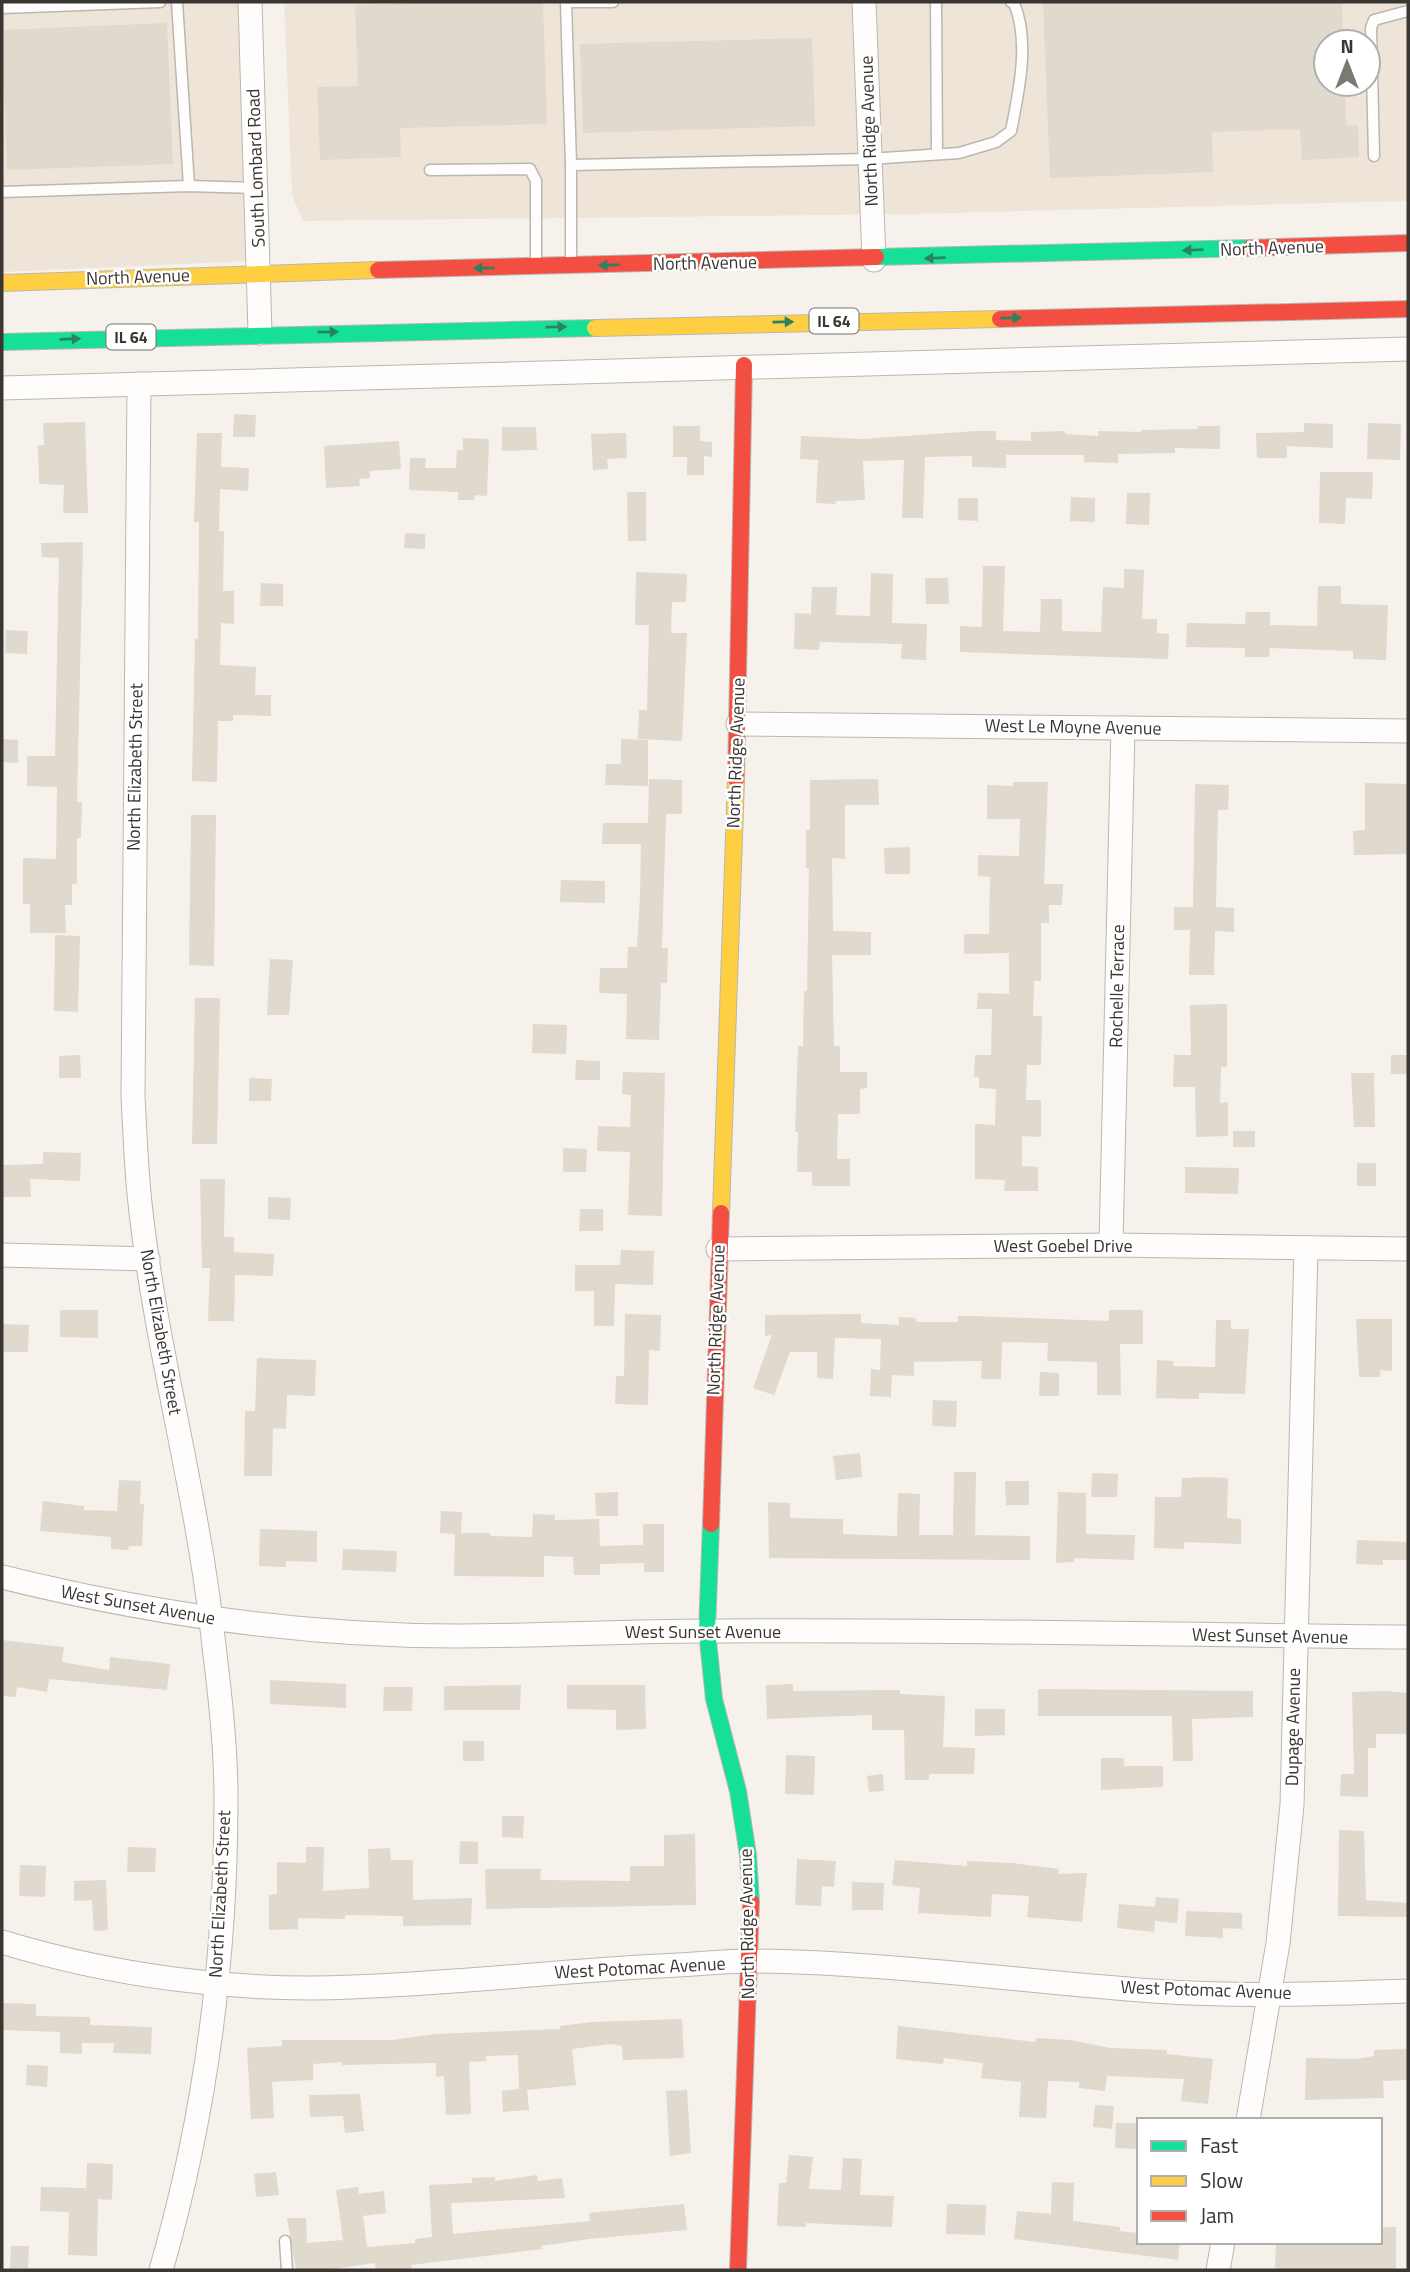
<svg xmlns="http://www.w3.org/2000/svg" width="1410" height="2272" font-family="'Titillium Web',sans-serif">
  <rect width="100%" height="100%" fill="#f6f2eb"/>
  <g fill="#eee5d8" fill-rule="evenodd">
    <polygon points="2,2 241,2 252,261 2,272"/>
    <path d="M284 2H1408V201L913 214 303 221 292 195ZM1326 42H1368V84H1326Z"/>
  </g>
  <g fill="#dfd9ce">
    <polygon points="448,2 543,2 547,124 400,128 401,157 320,160 317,87 358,86 355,5"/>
    <polygon points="1043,2 1342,2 1343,42 1326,42 1326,84 1345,84 1346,126 1358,125 1359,157 1302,160 1300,129 1212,132 1213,172 1050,178"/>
    <polygon points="167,23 173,164 7,170 2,30"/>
    <polygon points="812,38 815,126 583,133 580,44"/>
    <polygon points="234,414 256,415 255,437 233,437"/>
    <polygon points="85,422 88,513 63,513 64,485 39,484 38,445 44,445 43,423"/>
    <polygon points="1304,423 1333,424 1333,448 1287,446 1287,458 1257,458 1256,433 1304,432"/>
    <polygon points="1368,423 1401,424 1400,460 1367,459"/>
    <polygon points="673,426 700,426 700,441 712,442 712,457 704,456 704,475 687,475 687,457 673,457"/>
    <polygon points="1198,426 1220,426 1220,449 1175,448 1175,453 1118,454 1118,463 1084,462 1084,455 1006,455 1006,468 972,467 972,456 925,457 923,518 902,518 904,460 863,461 865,500 836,501 835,504 816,503 818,460 800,459 801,436 862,439 976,431 996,431 996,440 1031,441 1031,432 1065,431 1065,434 1098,436 1098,431 1141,432 1141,430 1198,429"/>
    <polygon points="502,427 536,427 537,450 502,451"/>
    <polygon points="197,433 222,433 221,467 249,468 248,491 220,489 219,531 224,531 223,591 234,591 234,624 221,623 220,665 256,667 255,695 271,695 271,716 233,715 233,721 218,721 217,782 192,781 195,639 198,639 199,522 194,522"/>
    <polygon points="626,433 627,458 607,459 608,469 593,470 591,434"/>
    <polygon points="463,438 489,439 487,496 475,495 474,500 458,500 458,492 409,490 410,458 426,458 425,468 456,468 457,450 463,450"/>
    <polygon points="399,441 401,469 370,471 370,478 359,479 360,486 326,488 324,446"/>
    <polygon points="1320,472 1373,472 1372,499 1346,498 1345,524 1319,523"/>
    <polygon points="627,492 646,492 646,541 628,541"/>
    <polygon points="1127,493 1150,493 1149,525 1126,524"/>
    <polygon points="1071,497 1095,498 1095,522 1070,521"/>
    <polygon points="958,498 978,498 978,521 958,520"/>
    <polygon points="405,533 425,534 425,549 404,548"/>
    <polygon points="83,542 77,802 82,802 81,838 77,838 77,884 72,884 72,905 65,905 66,933 30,933 30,904 23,904 23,858 56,859 57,787 27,786 27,756 55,756 59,558 42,557 41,543"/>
    <polygon points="983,566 1005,566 1003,631 1040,632 1041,599 1062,599 1062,631 1101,632 1103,587 1124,588 1124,569 1144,570 1142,619 1157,619 1157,633 1169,634 1168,659 960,652 960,626 982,627"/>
    <polygon points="636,572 687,574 686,602 672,602 671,633 687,633 682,741 638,739 639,710 647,710 649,625 635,625"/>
    <polygon points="871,573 893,574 892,623 927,624 926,660 901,659 902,644 820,642 819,650 794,649 795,613 811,614 812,587 837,587 836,615 870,616"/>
    <polygon points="925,578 948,578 949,604 926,604"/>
    <polygon points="261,583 283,584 283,606 260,606"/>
    <polygon points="1318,586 1341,586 1341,604 1388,605 1386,660 1353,659 1353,651 1270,648 1269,657 1245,657 1245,648 1186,647 1187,623 1245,624 1246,612 1270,612 1270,625 1317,626"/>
    <polygon points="6,630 28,631 27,654 5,653"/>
    <polygon points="2,739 18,740 18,763 2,762"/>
    <polygon points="621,739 648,740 648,786 605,785 606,764 621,764"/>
    <polygon points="649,779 682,780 682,814 666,814 662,948 668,948 667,983 661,983 659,1040 626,1039 627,994 599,993 600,968 627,968 628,947 637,947 640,897 641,844 602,844 603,823 648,823"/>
    <polygon points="878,779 879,805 845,805 845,859 832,858 833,931 871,932 871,955 832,955 834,1046 840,1046 840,1072 867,1072 867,1088 860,1089 860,1114 838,1114 837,1159 850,1159 850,1186 812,1186 812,1172 797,1172 798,1132 795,1132 798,1046 803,1046 804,991 807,991 809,868 806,868 806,830 810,830 810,780"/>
    <polygon points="1013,782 1048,782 1044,884 1063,884 1062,905 1049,905 1049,923 1041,923 1041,981 1034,981 1033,1016 1042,1016 1041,1065 1027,1065 1026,1100 1041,1100 1041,1137 1022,1136 1022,1166 1038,1167 1038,1191 1004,1191 1005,1180 975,1179 975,1124 995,1125 996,1089 979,1088 979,1077 974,1077 975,1055 991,1055 992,1009 977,1009 978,993 1009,994 1009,953 964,954 964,934 989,934 990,877 978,876 978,855 1019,856 1020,819 987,819 987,785 1013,786"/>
    <polygon points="1365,783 1408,784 1408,854 1354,855 1353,831 1365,830"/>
    <polygon points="1195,784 1229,785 1228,810 1218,810 1216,907 1234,908 1234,932 1215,931 1214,975 1189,975 1190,930 1174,930 1174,907 1193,907"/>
    <polygon points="191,815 216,815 214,966 189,965"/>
    <polygon points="910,847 910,874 885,874 884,848"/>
    <polygon points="561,880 605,881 605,903 560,902"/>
    <polygon points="55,935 80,936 78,1012 54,1011"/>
    <polygon points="270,959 293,960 289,1015 267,1015"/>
    <polygon points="195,998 220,998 217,1144 192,1144"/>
    <polygon points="1227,1004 1227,1067 1221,1067 1220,1103 1228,1102 1228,1136 1196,1137 1195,1087 1173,1087 1174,1055 1191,1055 1190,1005"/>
    <polygon points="533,1024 567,1025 566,1054 532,1053"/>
    <polygon points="80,1055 81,1078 59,1078 59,1056"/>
    <rect x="1391" y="1055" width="17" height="19"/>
    <polygon points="576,1060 600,1061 600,1080 575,1080"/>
    <polygon points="623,1072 665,1073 662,1216 628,1215 630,1152 597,1151 598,1126 630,1127 631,1095 622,1094"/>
    <polygon points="1351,1073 1374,1073 1375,1127 1354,1127"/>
    <polygon points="249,1078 272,1079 271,1101 249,1101"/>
    <rect x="1233" y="1131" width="22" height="16"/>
    <polygon points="563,1148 587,1149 586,1172 563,1172"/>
    <polygon points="43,1152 81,1153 80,1181 30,1179 31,1197 2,1197 2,1165 43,1164"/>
    <rect x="1357" y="1163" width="19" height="23"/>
    <polygon points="1185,1167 1239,1168 1238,1194 1185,1193"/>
    <polygon points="200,1179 225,1179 224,1237 234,1237 234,1252 274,1254 273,1276 235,1275 234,1321 208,1321 210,1268 202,1268"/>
    <polygon points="268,1197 291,1198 290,1220 268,1219"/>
    <polygon points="580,1209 603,1209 603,1231 579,1231"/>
    <polygon points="621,1250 654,1251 653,1285 615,1284 614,1326 594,1326 594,1291 575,1291 575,1265 620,1265"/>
    <polygon points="60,1310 98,1310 98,1338 60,1337"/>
    <polygon points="1109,1310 1143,1310 1143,1344 1120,1344 1121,1395 1097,1395 1097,1362 1047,1361 1048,1343 1002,1342 1001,1379 981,1379 982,1361 914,1362 914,1376 892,1375 891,1397 870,1396 871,1369 880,1370 881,1339 835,1338 833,1379 817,1378 817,1352 790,1352 774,1395 753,1388 772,1335 765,1336 765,1315 861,1314 861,1323 899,1325 899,1317 916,1318 916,1322 958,1322 958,1316 973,1316 1109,1321"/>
    <polygon points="625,1314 661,1315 660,1351 649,1350 648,1405 615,1404 616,1376 624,1376"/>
    <polygon points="1356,1319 1392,1319 1392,1371 1380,1370 1380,1377 1359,1377"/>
    <polygon points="1216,1320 1231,1320 1231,1329 1249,1329 1245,1394 1199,1393 1199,1399 1156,1398 1157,1360 1174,1361 1173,1366 1215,1367"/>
    <polygon points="2,1324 29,1325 28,1352 2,1352"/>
    <polygon points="257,1358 316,1360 315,1396 287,1395 286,1429 273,1428 272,1476 244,1476 245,1411 255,1411"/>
    <polygon points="1040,1372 1059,1373 1059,1396 1039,1396"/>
    <polygon points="933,1400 957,1401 956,1427 932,1426"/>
    <polygon points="860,1453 862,1477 836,1480 833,1456"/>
    <polygon points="954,1472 976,1472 975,1535 1030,1536 1030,1560 769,1558 768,1502 790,1503 790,1518 843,1519 843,1534 897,1536 898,1493 920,1494 919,1535 953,1535"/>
    <polygon points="1092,1473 1118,1474 1117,1497 1091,1497"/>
    <polygon points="1209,1477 1228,1478 1227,1518 1241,1519 1241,1544 1184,1542 1184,1549 1154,1548 1155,1497 1181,1497 1182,1478"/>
    <polygon points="119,1480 141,1481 140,1504 144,1504 142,1546 129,1546 128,1550 111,1549 111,1537 40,1531 43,1501 84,1506 84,1510 117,1511"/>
    <polygon points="1005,1481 1029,1481 1029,1505 1006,1505"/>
    <polygon points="618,1492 618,1516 596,1516 595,1493"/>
    <polygon points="1058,1492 1086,1493 1086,1534 1135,1535 1134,1560 1074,1558 1074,1562 1056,1563"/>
    <polygon points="441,1511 462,1512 461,1533 490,1533 490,1536 532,1537 533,1514 555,1515 555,1520 599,1519 600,1546 643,1545 643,1524 664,1524 664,1572 644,1572 644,1563 600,1564 600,1575 574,1575 573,1557 544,1556 544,1577 454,1576 455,1534 440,1533"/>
    <polygon points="260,1529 317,1531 317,1562 286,1561 286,1567 259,1566"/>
    <polygon points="1357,1540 1408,1542 1408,1560 1383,1560 1383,1565 1356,1564"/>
    <polygon points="343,1549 397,1551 396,1572 342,1570"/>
    <polygon points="2,1640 64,1647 62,1662 109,1670 110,1657 170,1664 167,1690 49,1679 47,1692 17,1687 16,1697 2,1696"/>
    <polygon points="270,1680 346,1684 346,1708 270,1704"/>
    <polygon points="793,1684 793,1691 900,1690 900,1694 945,1696 943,1747 975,1748 974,1774 929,1774 929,1780 905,1780 904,1730 872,1730 872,1715 767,1719 766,1685"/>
    <polygon points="521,1685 520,1710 444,1710 444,1686"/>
    <polygon points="567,1685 645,1685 646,1729 616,1730 616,1710 567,1709"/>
    <polygon points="384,1687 413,1687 412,1711 383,1711"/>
    <polygon points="1038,1689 1253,1691 1253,1717 1192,1719 1193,1761 1173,1761 1172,1716 1038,1716"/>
    <polygon points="1385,1691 1408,1693 1408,1734 1376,1734 1376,1748 1368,1748 1368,1797 1340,1796 1341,1774 1354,1774 1352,1692"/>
    <polygon points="975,1709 1005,1709 1005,1735 975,1736"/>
    <rect x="463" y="1741" width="21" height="20"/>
    <polygon points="786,1755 815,1756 814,1795 785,1794"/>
    <polygon points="1101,1758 1124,1758 1124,1766 1163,1766 1163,1787 1101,1790"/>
    <polygon points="883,1774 884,1791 869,1792 867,1776"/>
    <polygon points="502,1816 524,1816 523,1838 502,1837"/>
    <polygon points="1339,1830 1364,1831 1366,1900 1408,1903 1408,1917 1338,1916"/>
    <polygon points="695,1834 696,1905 486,1909 485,1869 541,1869 540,1880 630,1881 630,1866 664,1866 664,1835"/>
    <polygon points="460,1841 478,1842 478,1864 459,1864"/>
    <polygon points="128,1847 156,1848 155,1872 127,1872"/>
    <polygon points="306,1847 324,1847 323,1891 369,1888 368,1849 390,1848 391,1860 413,1860 413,1900 472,1898 471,1925 403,1926 403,1916 345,1915 345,1919 298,1918 298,1929 269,1930 269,1895 277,1894 277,1862 306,1863"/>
    <polygon points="797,1859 836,1861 834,1887 822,1886 821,1906 795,1905"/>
    <polygon points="895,1860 967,1866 967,1861 1013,1863 1059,1869 1058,1874 1087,1873 1082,1922 1027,1917 1029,1896 992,1894 991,1917 918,1913 920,1888 892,1885"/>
    <polygon points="20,1865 46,1866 45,1897 19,1896"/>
    <polygon points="106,1880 108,1930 94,1931 92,1900 74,1901 74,1881"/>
    <polygon points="852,1882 884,1883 883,1910 852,1910"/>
    <polygon points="1156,1897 1179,1899 1177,1923 1155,1921 1154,1932 1117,1928 1119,1904 1155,1907"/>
    <polygon points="1186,1911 1242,1913 1242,1929 1223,1928 1223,1938 1185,1936"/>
    <polygon points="2,2003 36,2004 36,2016 90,2017 90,2025 152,2027 151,2054 113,2053 114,2043 82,2043 82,2054 60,2053 60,2032 2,2030"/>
    <polygon points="682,2019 684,2058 623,2060 622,2046 611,2044 572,2049 576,2085 527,2090 529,2110 503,2112 502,2091 519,2089 518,2055 486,2056 486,2061 469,2062 471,2114 446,2115 444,2076 436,2077 436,2063 342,2065 342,2062 313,2064 313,2080 272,2082 274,2118 251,2119 247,2048 282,2046 282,2040 392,2040 436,2034 560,2029 560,2026 592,2022"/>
    <polygon points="898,2026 1035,2042 1036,2038 1071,2040 1110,2048 1167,2050 1167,2054 1213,2059 1208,2104 1181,2101 1184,2079 1107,2076 1105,2091 1079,2088 1079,2082 1048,2081 1046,2118 1019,2117 1021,2082 981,2078 983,2063 944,2058 943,2064 896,2059"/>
    <polygon points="1408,2049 1408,2080 1383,2081 1384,2098 1305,2100 1306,2058 1356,2059 1374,2056 1374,2050"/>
    <polygon points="27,2065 48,2066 47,2087 26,2085"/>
    <polygon points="687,2090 691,2153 670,2156 666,2091"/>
    <polygon points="360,2094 364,2131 345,2133 343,2116 310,2117 309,2095"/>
    <polygon points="1095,2105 1114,2106 1112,2129 1093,2127"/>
    <polygon points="1116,2123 1139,2123 1139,2149 1115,2148"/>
    <polygon points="789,2155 813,2157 809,2189 841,2190 843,2158 862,2159 860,2195 894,2196 892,2227 806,2223 806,2227 777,2226 779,2183 786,2183"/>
    <polygon points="87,2163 113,2164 112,2200 98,2199 97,2256 68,2255 69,2212 40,2211 41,2187 86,2188"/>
    <polygon points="276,2172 279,2195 256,2197 254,2174"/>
    <polygon points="537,2175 538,2181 562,2178 565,2198 451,2203 453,2234 590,2221 589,2213 684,2204 687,2230 589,2239 541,2246 542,2249 411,2265 412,2269 376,2270 375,2263 325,2270 296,2270 287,2218 306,2218 307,2243 343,2240 336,2190 358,2187 359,2194 384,2191 386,2213 363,2216 367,2247 415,2243 415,2239 432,2237 429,2185 472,2183 472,2178 495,2177 495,2181"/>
    <polygon points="1052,2182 1074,2183 1073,2221 1120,2227 1120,2231 1139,2233 1139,2242 1180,2242 1178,2260 1014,2239 1017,2211 1051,2214"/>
    <polygon points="947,2204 986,2205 985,2235 946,2234"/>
    <polygon points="1380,2227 1396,2227 1396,2270 1275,2269 1276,2242 1380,2242"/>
    <polygon points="11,2246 29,2246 28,2268 10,2268"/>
  </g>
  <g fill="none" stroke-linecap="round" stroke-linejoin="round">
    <defs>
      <g id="lane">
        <polyline points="177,2 189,186"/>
        <polyline points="566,2 571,165"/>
        <polyline points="566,2 613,2"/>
        <polyline points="936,2 937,154"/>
        <polyline points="2,8 160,2"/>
        <polyline points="1374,156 1371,28 1374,20 1408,11"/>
        <polyline points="430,170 530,169 536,181 536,260"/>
        <polyline points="2,192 189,186 257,188"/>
        <path d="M571 259V165L869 159 959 153 996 142 1011 131C1019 91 1030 41 1014 3L1011 2"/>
        <polyline points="285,2241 287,2270"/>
      </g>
      <g id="street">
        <polyline points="250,2 260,333"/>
        <polyline points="864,2 874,260"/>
        <path d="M139 384 133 1096C135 1132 136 1168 140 1203 155 1344 194 1480 211 1621 218 1679 226 1740 226 1799 226 1958 205 2118 161 2270"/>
        <polyline points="2,388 1408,349"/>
        <polyline points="738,724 1408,731"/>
        <polyline points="1111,1245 1123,728"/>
        <polyline points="718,1249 1111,1245 1408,1249"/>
        <polyline points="2,1255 148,1259"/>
        <path d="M2 1577C151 1614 304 1636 458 1636 541 1636 623 1631 706 1631 940 1629 1174 1635 1408 1637"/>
        <path d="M2 1942C114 1976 235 1992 352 1987 461 1983 569 1970 678 1965 704 1964 730 1960 756 1961 889 1963 1020 1981 1153 1991 1238 1997 1323 1994 1408 1991"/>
        <polyline points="1248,2120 1278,1943 1292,1805 1306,1248"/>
        <polyline points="1218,2270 1223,2242"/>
      </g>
      <g id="fast">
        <polyline points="876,257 1250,248"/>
        <polyline points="2,342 595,328"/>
        <polyline points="711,1524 707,1631 714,1699 738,1791 748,1855 751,1902"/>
      </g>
      <g id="slow">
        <polyline points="2,283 378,270"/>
        <polyline points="595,328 1000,319"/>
        <polyline points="721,1213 736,779"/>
      </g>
      <g id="jam">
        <polyline points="1250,248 1408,243"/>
        <polyline points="378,270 876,257"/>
        <polyline points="1000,319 1408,309"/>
        <polyline points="736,779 744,365"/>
        <polyline points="711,1524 721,1213"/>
        <polyline points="738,2270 751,1902"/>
      </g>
    </defs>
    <use href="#lane" stroke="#bab7b1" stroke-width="13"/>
    <use href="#street" stroke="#bab7b1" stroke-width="25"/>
    <use href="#fast" stroke="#bab7b1" stroke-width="18"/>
    <use href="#slow" stroke="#bab7b1" stroke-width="18"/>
    <use href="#jam" stroke="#bab7b1" stroke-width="18"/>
    <use href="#lane" stroke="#fefdfc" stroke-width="10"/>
    <use href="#street" stroke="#fefdfc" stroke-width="23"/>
    <use href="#fast" stroke="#16e098" stroke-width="16"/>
    <use href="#slow" stroke="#ffcf43" stroke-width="16"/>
    <use href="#jam" stroke="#f24e42" stroke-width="16"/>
  </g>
  <defs><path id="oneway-solid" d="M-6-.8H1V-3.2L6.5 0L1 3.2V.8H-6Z" transform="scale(1.75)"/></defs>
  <g fill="#2a8260">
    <use href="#oneway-solid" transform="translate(1193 250) rotate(178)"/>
    <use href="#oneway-solid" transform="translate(935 258) rotate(178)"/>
    <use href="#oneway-solid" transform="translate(609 265) rotate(179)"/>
    <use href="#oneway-solid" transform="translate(484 268) rotate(179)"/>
    <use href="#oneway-solid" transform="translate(1011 318) rotate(-1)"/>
    <use href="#oneway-solid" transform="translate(783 322) rotate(-1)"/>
    <use href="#oneway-solid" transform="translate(556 327) rotate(-1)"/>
    <use href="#oneway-solid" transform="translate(328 332) rotate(-1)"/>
    <use href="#oneway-solid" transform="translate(70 339) rotate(-2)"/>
  </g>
  <g text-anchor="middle" stroke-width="5" stroke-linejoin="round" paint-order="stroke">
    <g fill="#fff" stroke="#757270" stroke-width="2">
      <rect x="809.5" y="308.5" width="49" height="25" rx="5"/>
      <rect x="106.5" y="324.5" width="49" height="25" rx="5"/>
    </g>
    <g font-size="16" font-weight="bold" fill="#3a3632">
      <text x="834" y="327">IL 64</text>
      <text x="131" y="343">IL 64</text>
    </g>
    <g font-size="18" fill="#3a3632" stroke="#fff">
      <text transform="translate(869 131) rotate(-92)" y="6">North Ridge Avenue</text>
      <text transform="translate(256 168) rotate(-92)" y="6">South Lombard Road</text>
      <text transform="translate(1272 248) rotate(-2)" y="6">North Avenue</text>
      <text transform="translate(705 263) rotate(-1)" y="6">North Avenue</text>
      <text transform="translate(138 277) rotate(-2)" y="6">North Avenue</text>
      <text transform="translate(1073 727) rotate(1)" y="6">West Le Moyne Avenue</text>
      <text transform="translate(736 753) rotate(-88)" y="6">North Ridge Avenue</text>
      <text transform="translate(135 767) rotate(-89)" y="6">North Elizabeth Street</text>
      <text transform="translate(1117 986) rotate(-89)" y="6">Rochelle Terrace</text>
      <text x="1063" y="1252">West Goebel Drive</text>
      <text transform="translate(716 1320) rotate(-88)" y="6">North Ridge Avenue</text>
      <text transform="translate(161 1332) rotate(80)" y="6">North Elizabeth Street</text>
      <text transform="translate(138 1605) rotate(10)" y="6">West Sunset Avenue</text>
      <text x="703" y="1638">West Sunset Avenue</text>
      <text transform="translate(1270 1636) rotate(1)" y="6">West Sunset Avenue</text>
      <text transform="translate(1293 1727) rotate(-89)" y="6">Dupage Avenue</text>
      <text transform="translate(220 1894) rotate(-87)" y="6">North Elizabeth Street</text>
      <text transform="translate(747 1924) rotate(-91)" y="6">North Ridge Avenue</text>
      <text transform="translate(640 1968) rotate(-3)" y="6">West Potomac Avenue</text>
      <text transform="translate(1206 1990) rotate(2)" y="6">West Potomac Avenue</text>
    </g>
  </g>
  <rect width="1410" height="2272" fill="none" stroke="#3a3632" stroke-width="7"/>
  <rect x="1137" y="2118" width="245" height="126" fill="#ffffff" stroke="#b0afad" stroke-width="2"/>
  <rect x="1151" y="2141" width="35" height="10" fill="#16e098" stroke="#b0afad" stroke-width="2"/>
  <text x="1200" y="2153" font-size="21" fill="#3a3632">Fast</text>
  <rect x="1151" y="2176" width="35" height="10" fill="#ffcf43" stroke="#b0afad" stroke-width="2"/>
  <text x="1200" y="2188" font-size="21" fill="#3a3632">Slow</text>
  <rect x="1151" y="2211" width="35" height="10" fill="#f24e42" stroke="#b0afad" stroke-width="2"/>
  <text x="1200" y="2223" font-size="21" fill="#3a3632">Jam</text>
  <g transform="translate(1347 63)"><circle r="33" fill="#ffffff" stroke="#b0afad" stroke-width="2"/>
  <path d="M0-5L12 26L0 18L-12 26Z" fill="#7c7873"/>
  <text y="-10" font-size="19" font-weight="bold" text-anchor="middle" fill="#3a3632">N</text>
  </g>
</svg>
